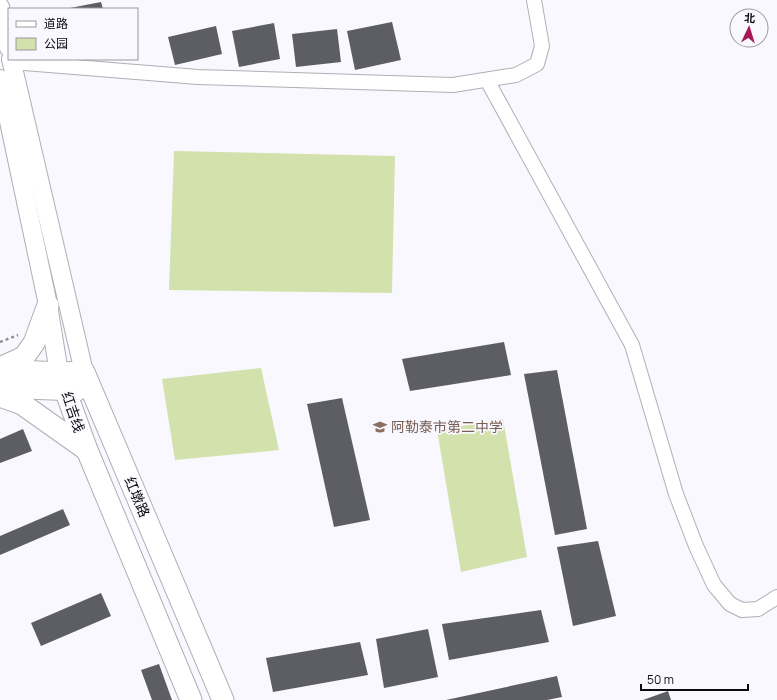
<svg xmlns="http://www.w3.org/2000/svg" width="777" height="700" font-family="Manrope,'Noto Sans SC',sans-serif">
  <rect width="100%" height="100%" fill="#f8f8fe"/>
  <g fill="#d3e1ad">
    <polygon points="174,151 395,156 392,293 169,290"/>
    <polygon points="261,368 279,450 175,460 162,379"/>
    <polygon points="503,419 527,557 461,572 437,430"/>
  </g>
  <g fill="#5d5d64">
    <polygon points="101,2 103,9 71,9 70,8"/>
    <polygon points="392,22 401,60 355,70 347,31"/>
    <polygon points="274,23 280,59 239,67 232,31"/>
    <polygon points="216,26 222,54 175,65 168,37"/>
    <polygon points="337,29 341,62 296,67 292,34"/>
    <polygon points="504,342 511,375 410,391 402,359"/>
    <polygon points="557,370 587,529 555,535 524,374"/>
    <polygon points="342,398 370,520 334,527 307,404"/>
    <polygon points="23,429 32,451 0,463 0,439"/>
    <polygon points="63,509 70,525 0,555 0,536"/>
    <polygon points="598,541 616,616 573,626 557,547"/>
    <polygon points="101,593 111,616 41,646 31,623"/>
    <polygon points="541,610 549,642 449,660 442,624"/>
    <polygon points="428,629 438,677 384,688 376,639"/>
    <polygon points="360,642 368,675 273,692 266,658"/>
    <polygon points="159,664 172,700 152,700 141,670"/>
    <polygon points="557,676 562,697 547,700 446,700"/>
    <polygon points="668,691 671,700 643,700"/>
  </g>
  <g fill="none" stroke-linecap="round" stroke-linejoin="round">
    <defs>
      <g id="minor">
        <polyline points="12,62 198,77 453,85 516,75 537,64 542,46 534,0"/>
        <polyline points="487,80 632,345 676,494 696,546 714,585 730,604 742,610 758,609 777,597"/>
      </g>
      <g id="major">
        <polyline points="0,7 9,48"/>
        <polyline points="11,59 84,372"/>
        <polyline points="0,79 48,305 59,373"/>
      </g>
      <g id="highway">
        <polyline points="0,368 24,357 34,343 48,305"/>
        <polyline points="0,370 59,373 84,372 223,700"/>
        <polyline points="59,373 87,450 191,700"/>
        <polyline points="0,387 77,390"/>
        <polyline points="0,396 22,404 87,450"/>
      </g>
    </defs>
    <use href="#minor" stroke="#afafb7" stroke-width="16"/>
    <use href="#major" stroke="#afafb7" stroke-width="20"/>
    <use href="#highway" stroke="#afafb7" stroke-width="23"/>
    <polyline stroke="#8f8f94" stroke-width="2.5" stroke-dasharray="3 3" stroke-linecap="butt" points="0,342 18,335"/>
    <use href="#minor" stroke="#fff" stroke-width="14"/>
    <use href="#major" stroke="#fff" stroke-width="18"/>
    <use href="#highway" stroke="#fff" stroke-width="21"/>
  </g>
  <defs>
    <symbol id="school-bare" viewBox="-9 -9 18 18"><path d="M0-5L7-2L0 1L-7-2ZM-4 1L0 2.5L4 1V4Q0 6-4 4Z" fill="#8d6e63" stroke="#f8f8fe" stroke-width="2.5" paint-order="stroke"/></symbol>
  </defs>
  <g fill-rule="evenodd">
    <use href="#school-bare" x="370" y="417" width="20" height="20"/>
  </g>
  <g text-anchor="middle" stroke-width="3.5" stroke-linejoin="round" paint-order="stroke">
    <g font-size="14" fill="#0b0b0e" stroke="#f8f8fe">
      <text transform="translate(73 412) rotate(71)" y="5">红吉线</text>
      <text transform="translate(137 497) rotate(67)" y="5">红墩路</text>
    </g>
    <g font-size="14" fill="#785e54" stroke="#f8f8fe" text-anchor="start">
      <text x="391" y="432">阿勒泰市第二中学</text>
    </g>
  </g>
  <rect x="8" y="8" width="130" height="52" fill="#f8f8fe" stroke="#99999e"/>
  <rect x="16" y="21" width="20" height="6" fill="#ffffff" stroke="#99999e"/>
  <text x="44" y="28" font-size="12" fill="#0b0b0e">道路</text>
  <rect x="16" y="38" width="20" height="12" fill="#d3e1ad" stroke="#99999e"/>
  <text x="44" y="48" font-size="12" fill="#0b0b0e">公园</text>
  <g transform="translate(749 28) rotate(4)"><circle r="19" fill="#f8f8fe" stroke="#99999e"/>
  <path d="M0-3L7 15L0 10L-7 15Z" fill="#a6185a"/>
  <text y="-6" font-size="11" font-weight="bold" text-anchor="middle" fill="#0b0b0e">北</text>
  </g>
  <path d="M641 684v6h107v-6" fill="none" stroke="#0b0b0e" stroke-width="2"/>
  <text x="647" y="684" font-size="12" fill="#0b0b0e" stroke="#f8f8fe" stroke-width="3" paint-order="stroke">50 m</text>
</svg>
